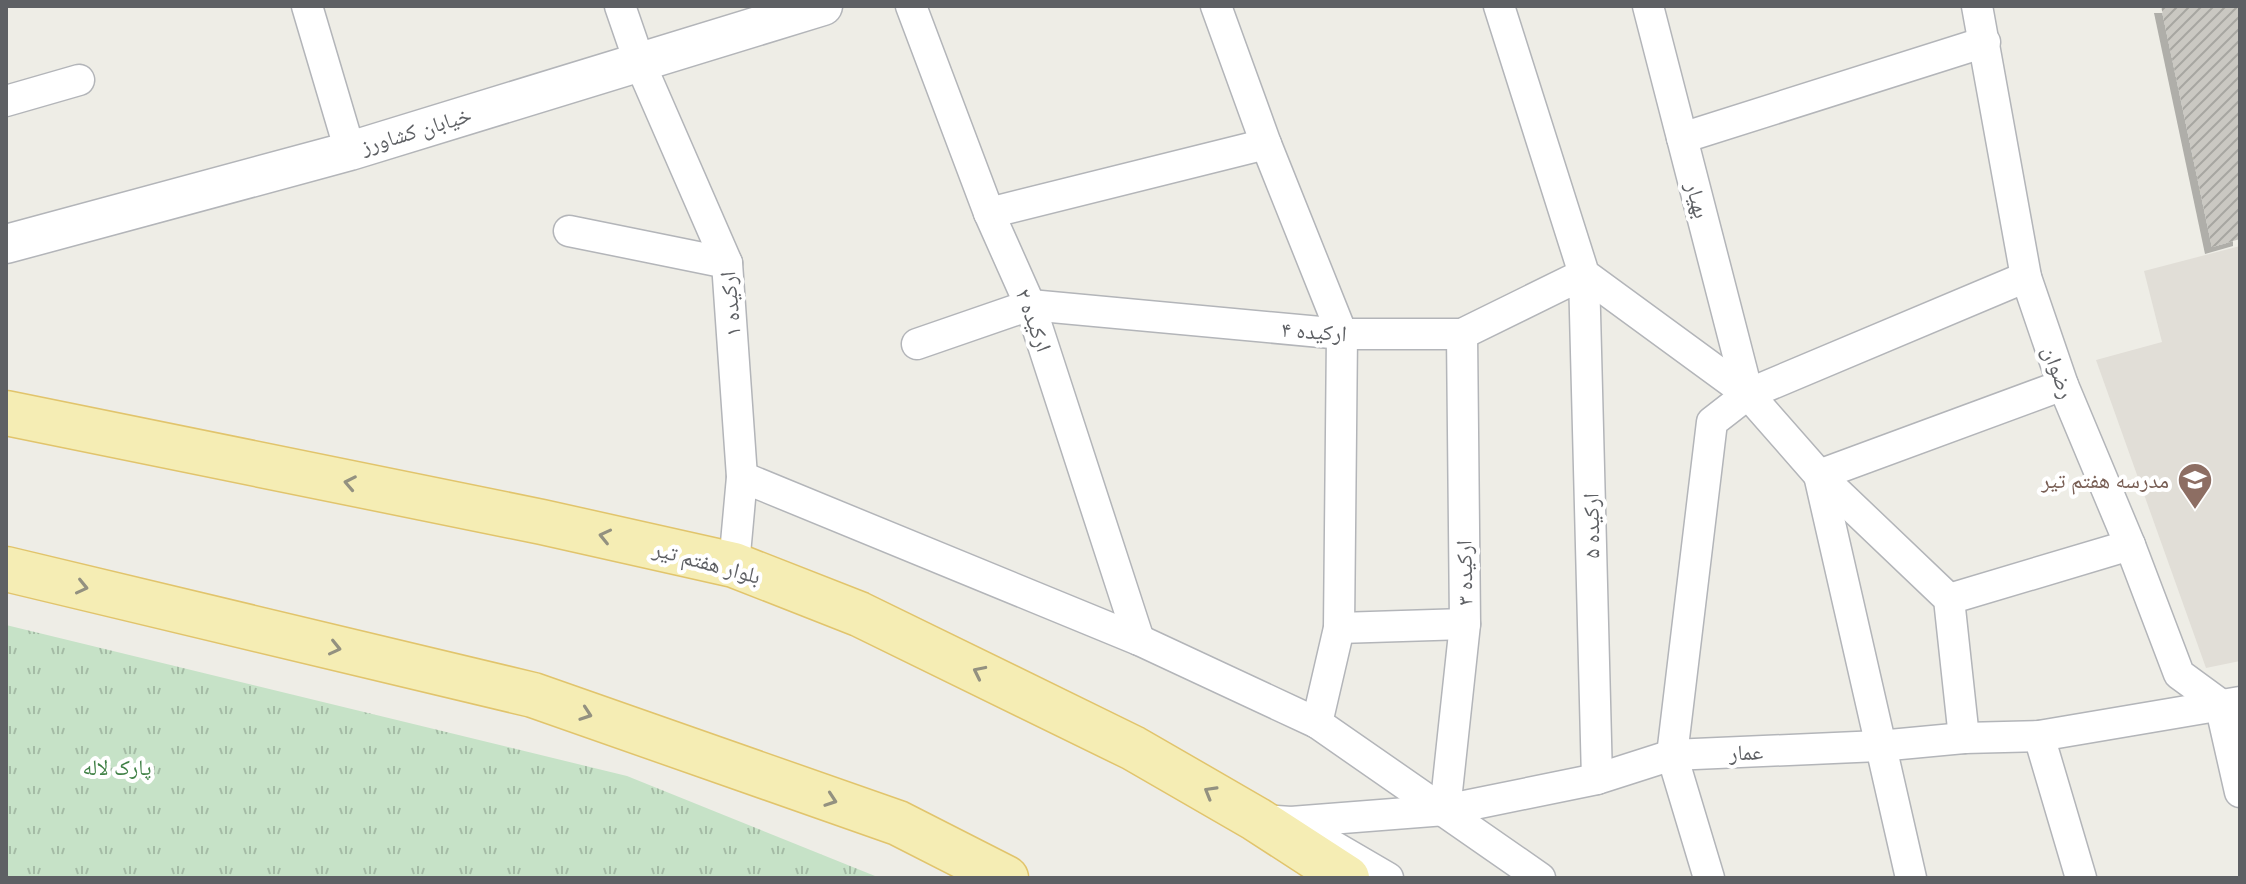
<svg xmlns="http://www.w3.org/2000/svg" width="2246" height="884" font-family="Roboto,'Noto Naskh Arabic',sans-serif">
  <defs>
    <pattern id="park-tufts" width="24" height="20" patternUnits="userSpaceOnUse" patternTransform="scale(2)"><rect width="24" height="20" fill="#c6e2c7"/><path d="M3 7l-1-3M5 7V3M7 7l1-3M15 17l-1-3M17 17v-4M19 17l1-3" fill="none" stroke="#a4bba5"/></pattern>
    <pattern id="building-hatch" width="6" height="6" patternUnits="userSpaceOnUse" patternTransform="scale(2)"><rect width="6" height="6" fill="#cac8c2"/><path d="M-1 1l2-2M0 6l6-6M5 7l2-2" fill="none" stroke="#a7a6a1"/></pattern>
    <filter id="shadow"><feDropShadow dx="-7" dy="7" stdDeviation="0" flood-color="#0004"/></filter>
  </defs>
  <rect width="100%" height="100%" fill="#eeede6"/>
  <polygon fill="#e1ded7" points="2240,246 2240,661 2206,668 2096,360 2162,342 2144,271"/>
  <polygon fill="url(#park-tufts)" points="6,625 627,776 880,878 6,878"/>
  <polygon fill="url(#building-hatch)" filter="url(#shadow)" points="2161,6 2240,6 2240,239 2212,247"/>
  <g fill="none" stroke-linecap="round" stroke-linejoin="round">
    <defs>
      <g id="minor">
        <polyline points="307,6 350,151"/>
        <polyline points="620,6 639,61 727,263 742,477 734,565"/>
        <polyline points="911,6 989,213 1030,305 1139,640"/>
        <polyline points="1216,6 1266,144 1342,334 1339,628 1317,723"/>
        <polyline points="1499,6 1584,274 1748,394 1819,475 1949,599 1964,738"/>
        <polyline points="1648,6 1748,394"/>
        <polyline points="1977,6 2026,277 2063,385 2130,545 2179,674 2220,704 2240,792"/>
        <polyline points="6,101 79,80"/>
        <polyline points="1682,138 1985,42"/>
        <polyline points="989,213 1266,144"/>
        <polyline points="569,231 727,263"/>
        <polyline points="917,344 1030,305 1342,334 1462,334 1584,274 1597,779"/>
        <polyline points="742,477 1139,640 1317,723 1540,878"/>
        <polyline points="1949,599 2130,545"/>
        <polyline points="1339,628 1465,624"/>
        <polyline points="2039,736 2081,878"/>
        <polyline points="1445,810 1465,624 1462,334"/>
        <polyline points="1261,820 1291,822 1445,810 1597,779 1672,755 1879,746 1964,738 2039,736 2240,702"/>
        <polyline points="1328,843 1388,878"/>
        <polyline points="1709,878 1672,755 1712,422 1748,394 2026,277"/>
        <polyline points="1911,878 1819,475 2063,385"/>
      </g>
      <polyline id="tertiary" points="6,244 350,151 823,6"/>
      <g id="primary">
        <polyline points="6,413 542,522 734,565 859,614 1133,748 1256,819 1347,878"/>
        <polyline points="6,569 533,695 898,823 1006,878"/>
      </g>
    </defs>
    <use href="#minor" stroke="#b3b5b9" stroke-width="33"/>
    <use href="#tertiary" stroke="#b3b5b9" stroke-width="41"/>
    <use href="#primary" stroke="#e1c46c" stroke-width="47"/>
    <use href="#minor" stroke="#fff" stroke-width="30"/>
    <use href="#tertiary" stroke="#fff" stroke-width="38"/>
    <use href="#primary" stroke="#f5edb4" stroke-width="44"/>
  </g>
  <defs><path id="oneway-chevron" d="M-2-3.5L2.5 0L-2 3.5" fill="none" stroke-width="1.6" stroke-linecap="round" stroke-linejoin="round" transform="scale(2)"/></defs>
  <g stroke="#939180">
    <use href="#oneway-chevron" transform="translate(350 483) rotate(-169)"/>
    <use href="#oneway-chevron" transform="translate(605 536) rotate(-167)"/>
    <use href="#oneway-chevron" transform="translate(82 587) rotate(13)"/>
    <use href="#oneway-chevron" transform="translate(335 648) rotate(13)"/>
    <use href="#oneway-chevron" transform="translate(979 672) rotate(-154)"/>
    <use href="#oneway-chevron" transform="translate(586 714) rotate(19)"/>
    <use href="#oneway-chevron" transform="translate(1210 792) rotate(-150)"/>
    <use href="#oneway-chevron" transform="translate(831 800) rotate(19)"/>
  </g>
  <defs>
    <symbol id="school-pin" viewBox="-11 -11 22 30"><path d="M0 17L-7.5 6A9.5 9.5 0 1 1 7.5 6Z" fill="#8d6e63" stroke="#fff"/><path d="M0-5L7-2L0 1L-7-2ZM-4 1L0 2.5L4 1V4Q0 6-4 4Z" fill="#fff"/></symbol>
  </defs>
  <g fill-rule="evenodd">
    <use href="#school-pin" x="2175" y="460" width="40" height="54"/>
  </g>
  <g text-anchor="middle" stroke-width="8" stroke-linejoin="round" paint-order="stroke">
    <g font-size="22" fill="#5e6064" stroke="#fff">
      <text transform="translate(416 130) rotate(-17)" y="8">خیابان کشاورز</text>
      <text transform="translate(1698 200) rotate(75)" y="8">بهیار</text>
      <text transform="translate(730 304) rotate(-95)" y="8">ارکیده ۱</text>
      <text transform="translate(1034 320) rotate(70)" y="8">ارکیده ۲</text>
      <text transform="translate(1314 331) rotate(4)" y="8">ارکیده ۴</text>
      <text transform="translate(2059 372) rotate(70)" y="8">رضوان</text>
      <text transform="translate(1591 526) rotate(-91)" y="8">ارکیده ۵</text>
      <text transform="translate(707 562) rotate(15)" y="8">بلوار هفتم تیر</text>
      <text transform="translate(1464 573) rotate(-91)" y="8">ارکیده ۳</text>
      <text transform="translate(1746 752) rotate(-2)" y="8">عمار</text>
    </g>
    <g font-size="22" fill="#785e54" stroke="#fff" text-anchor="end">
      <text x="2169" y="488">مدرسه هفتم تیر</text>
    </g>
    <g font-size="22" fill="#408146" stroke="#fff">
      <text x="117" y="775">پارک لاله</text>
    </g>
  </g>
  <rect width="2246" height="884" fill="none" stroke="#5e6064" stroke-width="16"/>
</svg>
